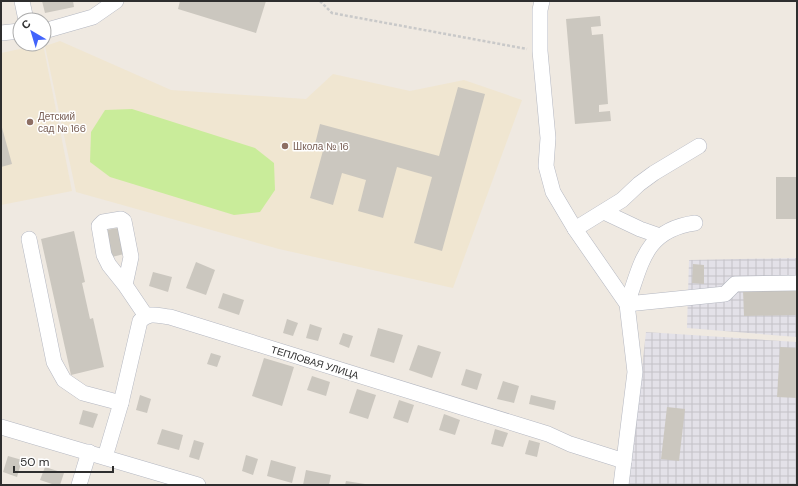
<svg xmlns="http://www.w3.org/2000/svg" width="798" height="486" font-family="'DM Sans',sans-serif">
  <defs>
    <pattern id="industrial-grid" width="8" height="8" patternUnits="userSpaceOnUse"><rect width="8" height="8" fill="#e3e1e8"/><path d="M0 4h8M4 0v8" fill="none" stroke="#c3c1c7"/></pattern>
  </defs>
  <rect width="100%" height="100%" fill="#efe9e1"/>
  <g fill="url(#industrial-grid)">
    <polygon points="797,258 797,337 687,328 689,260"/>
    <polygon points="646,332 797,342 797,485 629,485"/>
  </g>
  <g fill="#f0e6d1">
    <polygon points="60,41 171,90 306,99 333,74 410,91 464,80 522,100 453,288 279,249 76,192 45,46"/>
    <polygon points="43,44 72,191 1,205 1,53"/>
  </g>
  <polygon fill="#c9ec9a" points="132,109 255,148 274,163 275,190 260,212 234,215 110,177 90,162 91,132 105,110"/>
  <g fill="#cbc7bf">
    <polygon points="42,1 73,1 74,7 45,13"/>
    <polygon points="180,1 266,1 256,33 178,9"/>
    <polygon points="600,16 601,26 591,27 592,35 603,34 608,104 599,105 599,112 610,111 611,121 575,124 566,19"/>
    <polygon points="458,87 485,94 442,251 414,243 432,177 397,167 383,218 358,211 366,180 342,173 333,205 310,198 324,147 315,144 320,124 439,156"/>
    <polygon points="1,124 12,164 1,167"/>
    <rect x="776" y="177" width="21" height="42"/>
    <polygon points="118,228 124,254 112,257 106,230"/>
    <polygon points="74,231 85,282 82,283 90,319 93,318 104,367 71,375 41,239"/>
    <polygon points="196,262 215,270 206,295 186,288"/>
    <polygon points="693,264 704,265 704,284 692,283"/>
    <polygon points="153,272 172,277 168,292 149,286"/>
    <polygon points="797,288 797,315 744,316 743,290"/>
    <polygon points="223,293 244,300 239,315 218,308"/>
    <polygon points="287,319 298,323 293,336 283,333"/>
    <polygon points="310,324 322,328 318,341 306,338"/>
    <polygon points="378,328 403,335 394,363 370,356"/>
    <polygon points="343,333 353,336 349,348 339,344"/>
    <polygon points="418,345 441,352 432,378 409,370"/>
    <polygon points="780,347 797,348 797,398 777,397"/>
    <polygon points="211,353 221,356 217,367 207,364"/>
    <polygon points="264,358 294,367 282,406 252,396"/>
    <polygon points="466,369 482,374 477,390 461,385"/>
    <polygon points="312,376 330,382 326,396 307,390"/>
    <polygon points="503,381 519,386 514,403 497,399"/>
    <polygon points="357,389 376,395 368,419 349,413"/>
    <polygon points="140,395 151,399 147,413 136,410"/>
    <polygon points="531,395 556,401 554,410 529,404"/>
    <polygon points="399,400 414,405 408,423 393,418"/>
    <polygon points="667,407 685,409 679,461 661,459"/>
    <polygon points="83,410 98,414 93,428 79,424"/>
    <polygon points="444,414 460,420 455,435 439,430"/>
    <polygon points="162,429 183,435 179,450 157,444"/>
    <polygon points="495,429 508,433 503,447 491,444"/>
    <polygon points="194,440 204,443 199,460 189,457"/>
    <polygon points="529,440 540,443 537,457 525,454"/>
    <polygon points="246,455 258,459 253,475 242,471"/>
    <polygon points="8,456 22,460 17,477 3,472"/>
    <polygon points="271,460 296,467 292,483 267,476"/>
    <polygon points="45,467 64,473 60,485 55,485 40,480"/>
    <polygon points="306,470 331,475 329,485 303,485"/>
    <polygon points="346,481 365,484 365,485 345,485"/>
  </g>
  <g fill="none" stroke-linecap="round" stroke-linejoin="round">
    <defs>
      <g id="minor">
        <polyline points="22,1 26,20"/>
        <polyline points="542,1 540,10 540,51 548,138 546,166 553,192 575,229 627,304 635,372 621,485"/>
        <polyline points="44,31 93,17 116,1"/>
        <polyline points="1,33 20,31"/>
        <polyline points="604,212 640,229 660,236"/>
        <path d="M695 223C645 230 642 262 627 304L725 294 735 284 797 283"/>
        <polyline points="575,229 622,200 639,184 654,173 699,146"/>
        <polyline points="29,239 54,362 64,380 83,393 121,403"/>
        <polyline points="125,285 109,265 104,255 99,226 103,222 121,219 124,221 131,257 125,285 146,316"/>
        <polyline points="1,427 198,485"/>
        <path d="M105 457 121 403 140 321C150 311 158 316 170 317L548 434 570 444 624 461"/>
        <polyline points="79,485 89,452"/>
      </g>
    </defs>
    <use href="#minor" stroke="#b4b7c1" stroke-width="16"/>
    <polyline stroke="#c9c9c9" stroke-width="2.5" stroke-dasharray="3 2" stroke-linecap="butt" points="320,1 332,13 527,49"/>
    <use href="#minor" stroke="#fff" stroke-width="15"/>
  </g>
  <g fill="#8d6e63" stroke="#fff" stroke-width="1.5">
    <circle cx="30" cy="122" r="4"/>
    <circle cx="285" cy="146" r="4"/>
  </g>
  <g text-anchor="middle" stroke-width="3" stroke-linejoin="round" paint-order="stroke">
    <g font-size="10" fill="#785e54" stroke="#fff" text-anchor="start">
      <text x="38" y="120">Детский<tspan x="38" dy="12">сад № 166</tspan></text>
      <text x="293" y="150">Школа № 16</text>
    </g>
    <g font-size="10" fill="#2e2e2e" stroke="#fff">
      <text transform="translate(315 362) rotate(17)" y="4">ТЕПЛОВАЯ УЛИЦА</text>
    </g>
  </g>
  <rect width="798" height="486" fill="none" stroke="#2e2e2e" stroke-width="4"/>
  <g transform="translate(32 32) rotate(322)"><circle r="19" fill="#ffffff" stroke="#ababab"/>
  <path d="M0-3L7 15L0 10L-7 15Z" fill="#4264fb"/>
  <text y="-6" font-size="11" font-weight="bold" text-anchor="middle" fill="#2e2e2e">С</text>
  </g>
  <path d="M14 466v6h99v-6" fill="none" stroke="#2e2e2e" stroke-width="2"/>
  <text x="20" y="466" font-size="12" fill="#2e2e2e" stroke="#ffffff" stroke-width="3" paint-order="stroke">50 m</text>
</svg>
